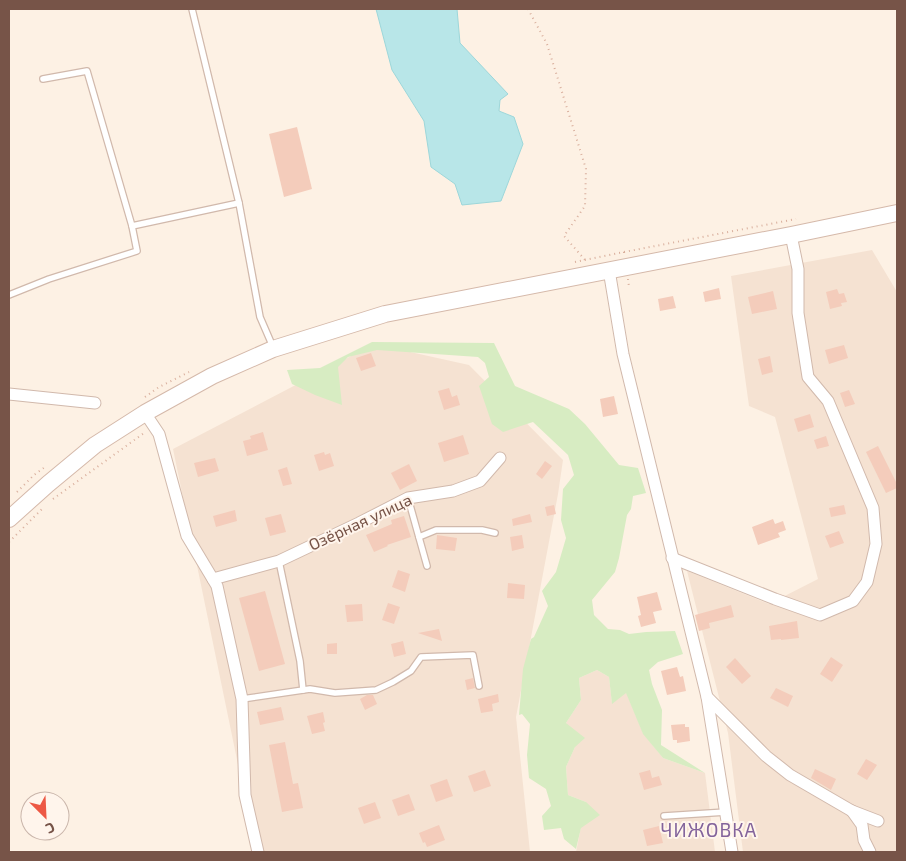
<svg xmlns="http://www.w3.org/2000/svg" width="906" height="861" font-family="'Exo 2',sans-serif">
  <rect width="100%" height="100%" fill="#fdf1e4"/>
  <g fill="#f5e2d2">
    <polygon points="872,250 897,292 897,852 743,852 728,733 687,571 769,604 818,579 775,417 749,406 731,276"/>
    <polygon points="374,344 469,365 563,460 558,494 516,717 530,852 256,852 173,449"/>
    <polygon points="597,670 609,677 612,703 626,692 643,733 663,758 705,773 715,852 576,852 586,802 568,795 566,767 575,747 566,723 581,700 579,678"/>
  </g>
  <polygon fill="#d7ecc2" points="372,342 494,343 515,386 569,409 585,424 619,465 638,468 646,493 633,496 631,509 627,515 619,558 615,572 592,600 594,615 608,629 620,630 629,634 646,632 675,631 683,654 658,662 649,670 652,684 662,710 661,745 705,773 663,758 643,734 626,693 612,704 609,677 597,670 579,678 581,700 566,723 585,738 575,747 566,767 568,795 586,802 600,815 581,828 576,849 564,839 561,828 544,830 542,816 551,806 546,789 529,778 527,755 530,724 522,714 519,715 523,669 531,639 534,637 548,606 542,591 556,572 566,538 561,520 563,489 574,475 568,455 533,422 503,432 492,424 479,386 489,377 485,363 478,357 377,350 348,357 338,367 342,405 315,395 292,384 287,370 320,368"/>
  <polygon fill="#b8e6e8" stroke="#9dd7da" points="376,9 457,9 460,43 508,94 500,100 499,111 514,117 523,144 501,201 462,205 455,184 431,167 424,121 392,70"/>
  <g fill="#f4ccbb">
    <polygon points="297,127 312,189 284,197 269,134"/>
    <polygon points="719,288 721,299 705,302 703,292"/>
    <polygon points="837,289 839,294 844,293 847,302 841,303 842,306 830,309 826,292"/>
    <polygon points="773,291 777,309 752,314 748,297"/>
    <polygon points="673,296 676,308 660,311 658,299"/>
    <polygon points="844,345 848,358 829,364 825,350"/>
    <polygon points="371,353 376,366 361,371 356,358"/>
    <polygon points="770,356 773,372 762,375 758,359"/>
    <polygon points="449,388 452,397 457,395 460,405 444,410 438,391"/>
    <polygon points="849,390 855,404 845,407 840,393"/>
    <polygon points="614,396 618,414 603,417 600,399"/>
    <polygon points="810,414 814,427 798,432 794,419"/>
    <polygon points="263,432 268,450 247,456 243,441 251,439 250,436"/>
    <polygon points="463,435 469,454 444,462 438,443"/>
    <polygon points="826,436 829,446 817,449 814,440"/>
    <polygon points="878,446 897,484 897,488 886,493 866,452"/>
    <polygon points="324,452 325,455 330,453 334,466 319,471 314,455"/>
    <polygon points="215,458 219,471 198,477 194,463"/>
    <polygon points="545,461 552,466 542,479 536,474"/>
    <polygon points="409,464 417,481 400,490 391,473"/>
    <polygon points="287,467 292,484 283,486 278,470"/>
    <polygon points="554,505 556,514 547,516 545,507"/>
    <polygon points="844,505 846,514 831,517 829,508"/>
    <polygon points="235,510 237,521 216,527 213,516"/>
    <polygon points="281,514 286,532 270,536 265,518"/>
    <polygon points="530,514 532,522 513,526 512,519"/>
    <polygon points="404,516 411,537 387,545 388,546 374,552 366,535 392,524 391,520"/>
    <polygon points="773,519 775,524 783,521 786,530 778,533 780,537 758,545 752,527"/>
    <polygon points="839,531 844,543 830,548 825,536"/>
    <polygon points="437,535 457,538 455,551 436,549"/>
    <polygon points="522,535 524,548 512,551 510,537"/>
    <polygon points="398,570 410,574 405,592 392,587"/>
    <polygon points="508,583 525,585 524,599 507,598"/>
    <polygon points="265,591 285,664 259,671 239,598"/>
    <polygon points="657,592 662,610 653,612 656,623 641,627 638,616 641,615 637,597"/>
    <polygon points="388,603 400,607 394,624 382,620"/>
    <polygon points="362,604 363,621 347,622 345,605"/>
    <polygon points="731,605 734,617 709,623 710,628 699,631 695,615"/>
    <polygon points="797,621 799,638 781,640 781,639 771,640 769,626"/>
    <polygon points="439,629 442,641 418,633"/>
    <polygon points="403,641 406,654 394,657 391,644"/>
    <polygon points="337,643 337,654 327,654 327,644"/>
    <polygon points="831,657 843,665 832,682 820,674"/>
    <polygon points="735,658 751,676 742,684 726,667"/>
    <polygon points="677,667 680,677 683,676 686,691 667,695 661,671"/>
    <polygon points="473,678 475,688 467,690 465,680"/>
    <polygon points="776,688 793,696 788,707 770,698"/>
    <polygon points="498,694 499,702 492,704 493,711 481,713 478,699"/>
    <polygon points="367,695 373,695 377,704 365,710 360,699"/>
    <polygon points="281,707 284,720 260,725 257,712"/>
    <polygon points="323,712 325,722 323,723 325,731 312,734 307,716"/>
    <polygon points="685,724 685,727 689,727 690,741 677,743 677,740 673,740 671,725"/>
    <polygon points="285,742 293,784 298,783 303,808 282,812 269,745"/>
    <polygon points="866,759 877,765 867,780 857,774"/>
    <polygon points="815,769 836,779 831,790 811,778"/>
    <polygon points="485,770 491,786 474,792 468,776"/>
    <polygon points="650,770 652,778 659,776 662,785 644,790 639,773"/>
    <polygon points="447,779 453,796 436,802 430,785"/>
    <polygon points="409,794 415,810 398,816 392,800"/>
    <polygon points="375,802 381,818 364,824 358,808"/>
    <polygon points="439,825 445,840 427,847 425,842 423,843 419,833"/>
    <polygon points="659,826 663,843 647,846 643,830"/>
  </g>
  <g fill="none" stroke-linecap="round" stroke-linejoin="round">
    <defs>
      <g id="lane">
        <polyline points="192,9 239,203 260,317 273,347"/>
        <polyline points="43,79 87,71 132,226 239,203"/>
        <polyline points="9,295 49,279 137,251 132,226"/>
        <polyline points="408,498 427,566"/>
        <polyline points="419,537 436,530 482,530 495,533"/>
        <polyline points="279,561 300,661 303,690"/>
        <polyline points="242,699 310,689 335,693 376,690 393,682 411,671 421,657 473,655 479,686"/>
        <polyline points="664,816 726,812"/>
      </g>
      <g id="street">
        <polyline points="609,270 623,354 707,697 732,852"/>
        <polyline points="9,394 95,403"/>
        <polyline points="145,413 159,434 187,536 217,586 242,699 245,795 258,852"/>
        <polyline points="672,558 775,599 820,615 853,601 867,582 876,544 873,508 828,401 808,377 798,313 798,269 791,235"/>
        <polyline points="213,579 279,561 359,523 408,498 453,491 480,481 500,458"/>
        <polyline points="707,697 766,756 790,775 852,811 878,821"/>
        <polyline points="852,811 862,825 864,840 870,852"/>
      </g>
      <polyline id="secondary" points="9,519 48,484 95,445 145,413 212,376 273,349 385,314 791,235 897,213"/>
    </defs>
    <use href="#lane" stroke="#d1b9ac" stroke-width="8"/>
    <use href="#street" stroke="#d1b9ac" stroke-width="13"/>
    <use href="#secondary" stroke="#d5b9aa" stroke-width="18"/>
    <g stroke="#d9af9d" stroke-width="2" stroke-dasharray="1 4" stroke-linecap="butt">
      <polyline points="528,9 547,44 586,169 585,206 564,236 586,261"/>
      <polyline points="624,252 796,219"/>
      <polyline points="575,262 624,252 624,255"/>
      <polyline points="628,279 629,287"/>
      <polyline points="145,397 159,387 189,372"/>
      <polyline points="17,492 34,475 45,467"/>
      <polyline points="53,499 144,433"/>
      <polyline points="9,542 44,507"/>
    </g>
    <use href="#lane" stroke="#fff" stroke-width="5.5"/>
    <use href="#street" stroke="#fff" stroke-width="11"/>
    <use href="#secondary" stroke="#fff" stroke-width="16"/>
  </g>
  <g text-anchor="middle" stroke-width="4" stroke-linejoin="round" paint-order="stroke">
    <g font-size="16" fill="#775448" stroke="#fff5ec">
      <text transform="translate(360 522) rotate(-25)" y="6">Озёрная улица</text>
    </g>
    <g font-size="19" letter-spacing="1" fill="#83639b" stroke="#fff5ec">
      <text x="709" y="837">ЧИЖОВКА</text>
    </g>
  </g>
  <rect width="906" height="861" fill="none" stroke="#775448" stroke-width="20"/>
  <g transform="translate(45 816) rotate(156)"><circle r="24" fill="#fff5ec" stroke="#c9b5aa"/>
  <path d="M0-4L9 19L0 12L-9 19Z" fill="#ed5844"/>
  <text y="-8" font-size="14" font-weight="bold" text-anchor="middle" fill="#775448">С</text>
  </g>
</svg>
